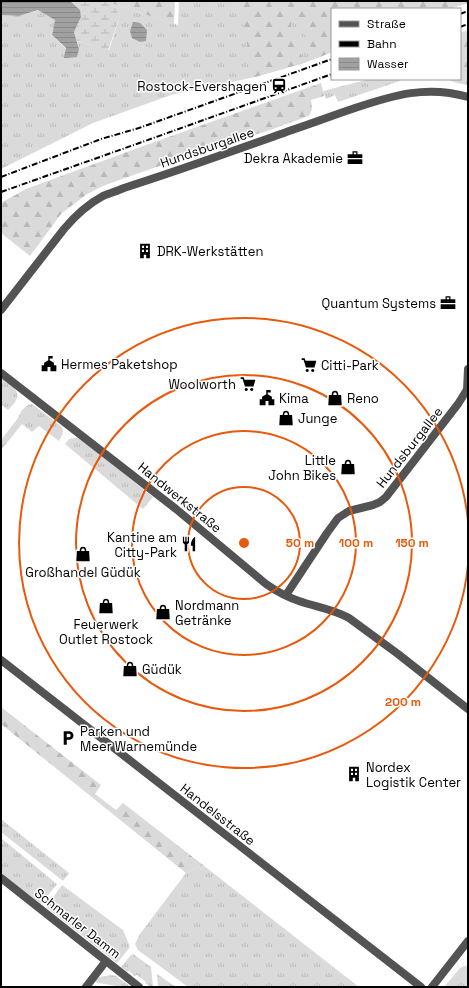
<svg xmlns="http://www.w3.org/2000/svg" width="469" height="988" font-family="'Space Grotesk',sans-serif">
  <defs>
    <pattern id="grass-tufts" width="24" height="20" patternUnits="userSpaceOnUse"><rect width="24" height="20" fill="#dadada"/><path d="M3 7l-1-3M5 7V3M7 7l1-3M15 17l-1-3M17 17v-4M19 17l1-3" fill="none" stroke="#b9b9b9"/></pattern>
    <pattern id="forest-firs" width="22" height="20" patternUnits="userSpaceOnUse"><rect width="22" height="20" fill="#dadada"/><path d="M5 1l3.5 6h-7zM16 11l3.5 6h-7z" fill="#b9b9b9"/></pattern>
    <pattern id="wetland-marsh" width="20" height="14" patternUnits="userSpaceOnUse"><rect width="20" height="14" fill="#dadada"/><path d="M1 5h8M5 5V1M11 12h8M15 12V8" fill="none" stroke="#b9b9b9"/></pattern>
    <pattern id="water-rules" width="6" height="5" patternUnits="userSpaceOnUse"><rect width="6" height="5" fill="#a1a1a1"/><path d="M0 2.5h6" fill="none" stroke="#898989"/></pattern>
  </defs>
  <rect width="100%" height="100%" fill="#fff"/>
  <g fill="url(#grass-tufts)">
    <polygon points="179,1 468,1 468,3 449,9 332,9 332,52 304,63 255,77 171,95 93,123 1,169 1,15 19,16 39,10 55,20 52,35 66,49 65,58 79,49 77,41 109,50 120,16 111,3 178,25"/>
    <polygon points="370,79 399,79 400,81 338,102 335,95 326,99 323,91"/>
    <path d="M1 378C7 383 22 390 16 400 15 403 11 407 8 410L1 404Z"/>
    <path d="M32 404 61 426C65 432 62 435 59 441L39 426 32 432 22 424 1 450V440L18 418 22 410 28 405Z"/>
    <polygon points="74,438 78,438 83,441 153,497 143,509 65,444 69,439"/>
    <polygon points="1,819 69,873 63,881 1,832"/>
    <polygon points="1,838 57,884 41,904 1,873"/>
    <polygon points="203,865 359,987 188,987 138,950 135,944 140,934 186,873"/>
    <polygon points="62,885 123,930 130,947 117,963 46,907"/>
    <polygon points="133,954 151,967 153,987 151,987 145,983 146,982 137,975 135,976 129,971 127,972 121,967 131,955"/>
    <polygon points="468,965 468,987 444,987 460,968"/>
    <polygon points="157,974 176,987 158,987"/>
    <polygon points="111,975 116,976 131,987 121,987 94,982 99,977"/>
  </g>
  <g fill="url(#forest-firs)">
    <polygon points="112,1 175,1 174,24 111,3"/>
    <polygon points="237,1 468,1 468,3 449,9 332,9 332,52 313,60 300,23 291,6 291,28 304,63 255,77"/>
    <polygon points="468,30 468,85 457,83 446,79 460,79 460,33"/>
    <polygon points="321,83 324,96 311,100 312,109 309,116 270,130 200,152 122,179 103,186 87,194 61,214 30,256 1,233 1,203 26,189 146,145"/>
    <polygon points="1,707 101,785 95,794 116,810 123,803 203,865 186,873 1,724"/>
  </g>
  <polygon fill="url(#wetland-marsh)" points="66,1 111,1 120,16 108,50 77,41 74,32 81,17 65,2"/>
  <g fill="url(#water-rules)">
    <polygon points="1,1 66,1 66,2 71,2 80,10 81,17 74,32 79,49 77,57 64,58 66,48 52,35 55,20 38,10 19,16 1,15 2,7 1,6"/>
    <polygon points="133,22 140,23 147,30 146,41 140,42 132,38 130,31"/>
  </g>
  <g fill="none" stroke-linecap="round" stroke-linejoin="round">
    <g stroke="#535353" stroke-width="8">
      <path d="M1 310 64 229C75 216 88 204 103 196 110 193 117 191 124 188 181 170 236 150 292 130 313 123 334 115 355 108 394 95 427 85 468 97"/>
      <path d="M1 373 176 509 266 584C276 591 287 597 299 601 316 607 333 609 349 618L398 654 468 709"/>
      <polyline points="467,390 468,369"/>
      <polyline points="286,595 327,533 338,518 349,511 373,505 380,502 386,497 458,404 468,388"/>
      <polyline points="1,660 421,987"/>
      <polyline points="1,878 139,987"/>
      <polyline points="86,987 106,961"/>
      <polyline points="432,987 468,941"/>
    </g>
    <g stroke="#000" stroke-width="2" stroke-dasharray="6 2 1 2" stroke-linecap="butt">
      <polyline points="460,14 468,11"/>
      <polyline points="460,27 468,24"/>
      <polyline points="1,177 101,139 139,128 332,59"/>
      <polyline points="1,192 145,141 332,74"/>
    </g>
  </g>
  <g fill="none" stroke="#e8590c" stroke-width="2">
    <circle cx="244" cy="543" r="56"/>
    <circle cx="244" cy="543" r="112"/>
    <circle cx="244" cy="543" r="168"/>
    <path d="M468 565A225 225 0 1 1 468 521"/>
  </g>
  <defs>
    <symbol id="station-bare" viewBox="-9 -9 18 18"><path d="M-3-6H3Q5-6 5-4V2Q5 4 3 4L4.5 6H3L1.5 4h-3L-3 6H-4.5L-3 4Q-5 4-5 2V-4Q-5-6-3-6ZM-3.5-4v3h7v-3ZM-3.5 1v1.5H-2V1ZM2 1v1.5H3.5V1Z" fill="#000" stroke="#fff" stroke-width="2.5" paint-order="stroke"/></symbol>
    <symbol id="office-bare" viewBox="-9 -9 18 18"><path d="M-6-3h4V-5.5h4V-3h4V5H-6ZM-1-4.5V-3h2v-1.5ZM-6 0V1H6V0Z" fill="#000" stroke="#fff" stroke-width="2.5" paint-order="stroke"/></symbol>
    <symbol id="building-bare" viewBox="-9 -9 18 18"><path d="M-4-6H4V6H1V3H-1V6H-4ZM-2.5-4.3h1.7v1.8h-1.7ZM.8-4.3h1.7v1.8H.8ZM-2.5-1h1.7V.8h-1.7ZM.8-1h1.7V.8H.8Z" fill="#000" stroke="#fff" stroke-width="2.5" paint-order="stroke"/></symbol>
    <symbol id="civic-bare" viewBox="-9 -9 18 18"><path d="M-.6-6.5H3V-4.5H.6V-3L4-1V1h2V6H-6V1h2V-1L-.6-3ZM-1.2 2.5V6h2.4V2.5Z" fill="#000" stroke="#fff" stroke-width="2.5" paint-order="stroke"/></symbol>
    <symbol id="supermarket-bare" viewBox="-9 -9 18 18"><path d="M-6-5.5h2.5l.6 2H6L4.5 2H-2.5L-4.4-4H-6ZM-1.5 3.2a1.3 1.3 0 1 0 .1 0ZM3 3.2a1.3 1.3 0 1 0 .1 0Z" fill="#000" stroke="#fff" stroke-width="2.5" paint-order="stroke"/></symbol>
    <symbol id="shop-bare" viewBox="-9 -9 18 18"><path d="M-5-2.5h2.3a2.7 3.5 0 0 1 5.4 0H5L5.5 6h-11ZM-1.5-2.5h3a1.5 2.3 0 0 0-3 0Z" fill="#000" stroke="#fff" stroke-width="2.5" paint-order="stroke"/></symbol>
    <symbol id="restaurant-bare" viewBox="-9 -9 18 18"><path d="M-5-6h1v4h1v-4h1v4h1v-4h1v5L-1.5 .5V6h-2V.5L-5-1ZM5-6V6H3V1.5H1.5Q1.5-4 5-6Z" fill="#000" stroke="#fff" stroke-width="2.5" paint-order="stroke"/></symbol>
    <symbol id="parking-bare" viewBox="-9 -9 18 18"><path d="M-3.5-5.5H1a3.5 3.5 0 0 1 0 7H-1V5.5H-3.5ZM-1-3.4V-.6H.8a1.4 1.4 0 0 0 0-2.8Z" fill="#000" stroke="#fff" stroke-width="2.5" paint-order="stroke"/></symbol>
  </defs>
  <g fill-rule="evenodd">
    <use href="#station-bare" x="268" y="75" width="22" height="22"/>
    <use href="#office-bare" x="344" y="147" width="22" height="22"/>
    <use href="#building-bare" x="134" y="240" width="22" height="22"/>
    <use href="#office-bare" x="437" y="292" width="22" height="22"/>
    <use href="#civic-bare" x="38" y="353" width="22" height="22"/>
    <use href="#supermarket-bare" x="298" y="354" width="22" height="22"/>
    <use href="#supermarket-bare" x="237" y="373" width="22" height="22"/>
    <use href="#civic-bare" x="256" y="387" width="22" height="22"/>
    <use href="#shop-bare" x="324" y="387" width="22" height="22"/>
    <use href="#shop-bare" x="275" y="407" width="22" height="22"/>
    <use href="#shop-bare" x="337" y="456" width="22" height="22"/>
    <use href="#restaurant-bare" x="178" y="533" width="22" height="22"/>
    <use href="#shop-bare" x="72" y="543" width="22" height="22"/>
    <use href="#shop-bare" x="95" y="595" width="22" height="22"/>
    <use href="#shop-bare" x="152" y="601" width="22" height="22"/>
    <use href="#shop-bare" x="119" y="658" width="22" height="22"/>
    <use href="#parking-bare" x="57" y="727" width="22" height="22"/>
    <use href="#building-bare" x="343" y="763" width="22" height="22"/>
  </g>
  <g text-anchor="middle" stroke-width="3" stroke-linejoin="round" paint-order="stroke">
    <g font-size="13" fill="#000" stroke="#fff" text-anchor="start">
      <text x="267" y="91" text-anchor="end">Rostock-Evershagen</text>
      <text x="343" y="163" text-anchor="end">Dekra Akademie</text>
      <text x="157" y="256">DRK-Werkstätten</text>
      <text x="436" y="308" text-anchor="end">Quantum Systems</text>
      <text x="61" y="369">Hermes Paketshop</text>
      <text x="321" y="370">Citti-Park</text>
      <text x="236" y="389" text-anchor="end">Woolworth</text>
      <text x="279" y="403">Kima</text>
      <text x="347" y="403">Reno</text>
      <text x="298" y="423">Junge</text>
      <text x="336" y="465" text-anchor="end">Little<tspan x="336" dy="15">John Bikes</tspan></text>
      <text x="177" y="542" text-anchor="end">Kantine am<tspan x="177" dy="15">Citty-Park</tspan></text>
      <text x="83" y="577" text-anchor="middle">Großhandel Güdük</text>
      <text x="175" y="610">Nordmann<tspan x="175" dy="15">Getränke</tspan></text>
      <text x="106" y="629" text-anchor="middle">Feuerwerk<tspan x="106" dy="15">Outlet Rostock</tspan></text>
      <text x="142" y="674">Güdük</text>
      <text x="80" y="736">Parken und<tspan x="80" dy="15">Meer Warnemünde</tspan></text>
      <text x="366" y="772">Nordex<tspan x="366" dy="15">Logistik Center</tspan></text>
    </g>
    <g font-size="13" fill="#000" stroke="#fff">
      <text transform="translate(207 147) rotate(-19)" y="5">Hundsburgallee</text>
      <text transform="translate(409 447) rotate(-52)" y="5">Hundsburgallee</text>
      <text transform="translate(180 497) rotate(39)" y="5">Handwerkstraße</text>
      <text transform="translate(218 814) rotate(38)" y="5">Handelsstraße</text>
      <text transform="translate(78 923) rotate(38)" y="5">Schmarler Damm</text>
    </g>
  </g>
  <circle cx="244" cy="543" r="6" fill="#e8590c" stroke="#fff" stroke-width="2"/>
  <g font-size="12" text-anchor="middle" font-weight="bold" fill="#e8590c" stroke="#fff" stroke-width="3" stroke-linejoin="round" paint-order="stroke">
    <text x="300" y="547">50 m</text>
    <text x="356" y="547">100 m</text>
    <text x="412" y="547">150 m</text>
    <text x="403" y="706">200 m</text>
  </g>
  <rect width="469" height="988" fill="none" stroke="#000000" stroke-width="4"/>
  <rect x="331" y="8" width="130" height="72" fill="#ffffff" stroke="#999999"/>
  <rect x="339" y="21" width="20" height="6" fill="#535353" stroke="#999999"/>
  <text x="367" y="28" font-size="12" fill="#000000">Straße</text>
  <rect x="339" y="41" width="20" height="6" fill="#000000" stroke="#999999"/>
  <text x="367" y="48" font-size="12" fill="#000000">Bahn</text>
  <rect x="339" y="58" width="20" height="12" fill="url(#water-rules)" stroke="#999999"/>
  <text x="367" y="68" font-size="12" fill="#000000">Wasser</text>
</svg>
